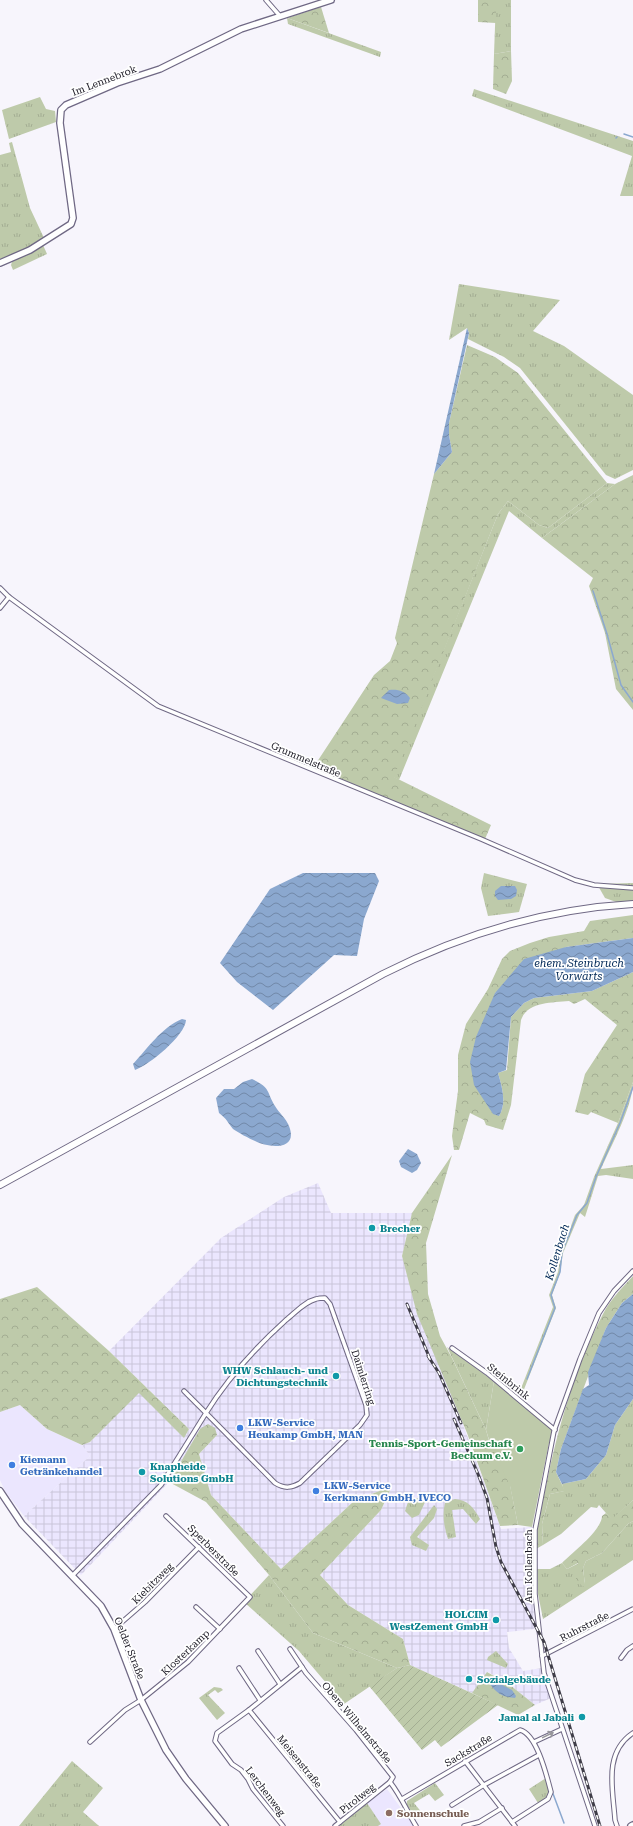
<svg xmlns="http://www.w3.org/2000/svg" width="633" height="1826" font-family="'Roboto Serif',serif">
  <defs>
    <pattern id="industrial-grid" width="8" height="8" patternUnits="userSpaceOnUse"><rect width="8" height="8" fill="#ebe6fe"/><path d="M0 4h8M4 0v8" fill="none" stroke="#c9c5d9"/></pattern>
    <pattern id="grass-tufts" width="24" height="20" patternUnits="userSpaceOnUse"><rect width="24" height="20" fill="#becaaa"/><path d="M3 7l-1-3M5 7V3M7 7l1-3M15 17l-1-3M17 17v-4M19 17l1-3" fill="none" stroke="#a3ad92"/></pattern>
    <pattern id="forest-crowns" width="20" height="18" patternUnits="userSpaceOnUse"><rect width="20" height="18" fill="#becaaa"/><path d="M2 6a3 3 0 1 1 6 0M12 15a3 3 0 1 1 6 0" fill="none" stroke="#a3ad92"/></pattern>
    <pattern id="garden-furrows" width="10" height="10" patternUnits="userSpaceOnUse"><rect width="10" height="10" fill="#becaaa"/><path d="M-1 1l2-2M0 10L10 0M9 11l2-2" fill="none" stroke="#a3ad92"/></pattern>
    <pattern id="water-waves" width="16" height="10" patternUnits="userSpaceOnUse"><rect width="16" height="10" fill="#8ba8cf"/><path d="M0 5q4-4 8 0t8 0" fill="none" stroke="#7188a8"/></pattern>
  </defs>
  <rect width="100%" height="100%" fill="#f7f5fc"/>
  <g fill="#ebe6fe">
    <polygon points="20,1405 47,1429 82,1445 90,1456 24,1516 5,1491 0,1480 0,1412"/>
    <polygon points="387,1789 414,1826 378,1826 380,1824 367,1803"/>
  </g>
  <polygon fill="url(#industrial-grid)" points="318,1183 331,1213 412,1213 402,1256 501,1529 532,1527 534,1629 507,1632 509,1648 523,1671 542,1668 551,1698 535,1705 510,1685 488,1672 472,1693 410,1665 403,1639 348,1605 320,1575 381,1510 392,1486 354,1501 281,1569 211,1495 199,1454 217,1435 200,1429 169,1482 81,1575 24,1516 90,1456 82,1445 90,1442 139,1392 184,1437 189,1429 109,1351 221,1238 284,1197"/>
  <g fill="url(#grass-tufts)">
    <polygon points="496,0 511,0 511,51 494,54"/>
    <polygon points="287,18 381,52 380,57 288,24"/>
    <polygon points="474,89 633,141 633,196 620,196 632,156 472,96"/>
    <polygon points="40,97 46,109 55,111 56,122 9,139 2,110"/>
    <polygon points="12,142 30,208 44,238 15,255 0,259 0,155 11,152 9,143"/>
    <polygon points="43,245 47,254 13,270 11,265 12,262"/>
    <polygon points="459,284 560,300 533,331 564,346 633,395 633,470 615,479 606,475 520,368 504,357 468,339 469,333 467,328 449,340"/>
    <polygon points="607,483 615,484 542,538 509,511 399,780 393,777 498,514 508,501 539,525 548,528"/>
    <polygon points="484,873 527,884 519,912 488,916 481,888"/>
    <polygon points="633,883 633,908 605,898 597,884"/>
    <path d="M633 1082C633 1106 611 1146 601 1169L633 1165V1179L606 1175 598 1176 585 1217 580 1213 563 1253 560 1273 552 1295 556 1308 521 1397 518 1396 553 1307 549 1295 558 1272 561 1253 575 1215 584 1205 594 1177 618 1123Z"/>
    <polygon points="447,1347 494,1381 486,1430"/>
    <polygon points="633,1399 633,1500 612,1520 599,1505 597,1508 591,1507 561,1534 543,1545 542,1524 550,1494 564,1491 562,1484 586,1479 606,1455 615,1425"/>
    <polygon points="425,1495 427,1498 419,1515 412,1518 405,1511 408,1502"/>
    <path d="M455 1499C468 1500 474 1508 480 1519L476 1524 463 1509 452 1510 456 1537 448 1539C444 1527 442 1515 445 1503Z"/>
    <polygon points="434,1505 437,1509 434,1518 417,1537 429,1545 426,1551 412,1545 410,1537"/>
    <polygon points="633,1521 633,1560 543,1619 538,1594 537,1569 550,1569 562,1563 567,1569 579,1563 585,1585 583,1568 586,1561 602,1553 628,1524"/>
    <polygon points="269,1575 313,1633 397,1668 344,1704 299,1651 244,1602"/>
    <polygon points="496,1651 508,1664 506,1668 487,1660 488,1657"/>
    <polygon points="214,1687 221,1688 223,1690 218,1693 215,1690 208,1695 225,1713 217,1720 199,1698"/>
    <polygon points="72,1761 103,1788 83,1812 99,1826 19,1826"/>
    <path d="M546 1778C550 1792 552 1795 538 1803L529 1789Z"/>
    <polygon points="435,1783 444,1795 435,1801 429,1794 414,1803 423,1814 416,1818 407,1805 407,1801"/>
    <polygon points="367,1803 381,1824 378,1826 339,1826"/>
  </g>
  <g fill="url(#forest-crowns)">
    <polygon points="478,0 499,0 496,0 496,23 478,22"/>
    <polygon points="321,7 329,33 287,18"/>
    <polygon points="511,51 512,81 506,94 493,89 494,54"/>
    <polygon points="467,345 495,357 518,373 607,483 548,528 539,525 508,501 498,514 394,777 491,825 485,839 313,768 374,675 390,661 397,643 395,638 434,474 452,452 449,435 449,423"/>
    <polygon points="633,475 633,710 616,689 605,633 589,586 593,578 542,538 615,484"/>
    <path d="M633 915V938L566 947 495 993 499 1116C507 1103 502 1087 498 1073L507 1070 511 1017 524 1003 534 998 592 991 633 972V1082L618 1123 591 1112 588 1115 575 1112 585 1074 617 1025 585 999 574 1004 569 1001C552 1003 528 1001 521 1020L511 1105 503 1130 486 1125 484 1120 470 1113 459 1150H454L452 1136 458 1091V1055L466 1024 488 989 502 959 510 951 530 943 549 937 584 931 590 921Z"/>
    <polygon points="452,1155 426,1243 428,1294 440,1336 452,1358 486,1430 490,1444 509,1460 510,1485 518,1525 500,1526 467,1433 417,1314 402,1256 412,1213"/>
    <path d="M633 1276V1294L622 1303 606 1328 561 1449 556 1472 565 1491 550 1494 542 1524 543 1545 536 1549C536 1527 541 1508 546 1486 557 1430 576 1365 603 1314 610 1300 622 1288 633 1276Z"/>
    <polygon points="37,1287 109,1351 189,1429 184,1438 139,1393 90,1442 82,1445 47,1429 20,1405 0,1412 0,1299"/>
    <polygon points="208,1424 215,1428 217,1435 199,1454 211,1495 281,1569 354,1501 392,1486 381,1510 320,1575 348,1605 403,1639 410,1665 397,1668 313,1633 269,1575 206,1502 169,1482 200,1429"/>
    <path d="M633 1500V1521L628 1524 602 1553 586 1561 583 1568 585 1585 583 1587 576 1579 578 1563 567 1569 562 1563C572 1553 602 1530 602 1516L606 1513 612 1519Z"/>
    <polygon points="487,1672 510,1685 535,1705 518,1715 472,1693"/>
  </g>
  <polygon fill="url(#garden-furrows)" points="410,1665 498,1705 441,1747 435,1740 422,1750 369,1686 397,1668"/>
  <polygon fill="#becaaa" points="494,1381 554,1431 549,1443 532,1527 518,1525 510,1486 490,1443 486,1430"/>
  <g fill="url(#water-waves)">
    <polygon points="467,328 469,333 449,423 449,435 452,452 434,474"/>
    <path d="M389 690C398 689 405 691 410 698L408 703 397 704 381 698Z"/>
    <polygon points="303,873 375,873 379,881 364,919 357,956 334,955 273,1010 237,982 220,963 270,889"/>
    <polygon points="501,886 515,886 517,890 516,896 511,899 498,900 495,896 495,891"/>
    <path d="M633 938V972L592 991 534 998 524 1003 511 1017 506 1070 498 1073C502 1087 507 1103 499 1116L493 1114 474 1085 470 1062 476 1037 495 993 524 959 566 947Z"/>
    <path d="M182 1019 186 1020C185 1036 149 1065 135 1070L133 1064C148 1048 161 1028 182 1019Z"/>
    <path d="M252 1079C271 1088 266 1091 275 1106 279 1113 286 1118 289 1126 299 1151 268 1148 255 1141 250 1139 237 1132 233 1129 228 1123 227 1119 219 1113L216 1098 224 1089H234L243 1082Z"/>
    <polygon points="408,1149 417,1154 421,1163 417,1170 412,1173 401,1167 399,1161"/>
    <polygon points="633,1294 633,1399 615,1425 606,1455 586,1479 562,1484 556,1472 561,1449 583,1389 589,1385 588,1372 606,1328 622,1303"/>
    <path d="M493 1680 512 1690 516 1696 515 1698C503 1697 497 1694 490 1684V1681Z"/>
  </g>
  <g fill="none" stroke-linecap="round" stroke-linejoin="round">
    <g stroke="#8ba8cf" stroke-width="1.5">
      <polyline points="624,134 633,137"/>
      <polyline points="616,138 617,137"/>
      <polyline points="593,591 607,634 621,685 633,702"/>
      <polyline points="527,1379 555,1308 551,1295 560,1272 562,1252 577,1215 587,1203 596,1177 620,1123 633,1087"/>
      <polyline points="552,1791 564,1823"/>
    </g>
    <defs>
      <g id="street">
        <polyline points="266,0 280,16"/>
        <polyline points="0,588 9,597 158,706 481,839 575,880 594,885 633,888"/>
        <polyline points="0,608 9,597"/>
        <polyline points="452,1348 487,1373 555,1430"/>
        <path d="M73 1575 161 1485 206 1413 275 1483C285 1489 291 1488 300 1483L360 1425 367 1415 366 1405 330 1304 325 1298C322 1298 319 1298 316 1299 304 1302 295 1313 286 1320 255 1348 228 1378 206 1413L184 1391"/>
        <polyline points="196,1607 220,1629"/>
        <polyline points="114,1629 145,1602 199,1547"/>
        <polyline points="290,1649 306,1673 356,1730 393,1777 390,1782 335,1826"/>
        <polyline points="258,1651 280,1684"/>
        <polyline points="542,1656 633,1609"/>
        <polyline points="621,1658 627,1650 633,1646"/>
        <polyline points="239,1668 260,1700"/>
        <polyline points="249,1710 340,1822"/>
        <polyline points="90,1742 125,1710 141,1700 188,1662 250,1597 166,1516"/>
        <polyline points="534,1742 562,1729"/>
        <polyline points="465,1761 515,1826"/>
        <path d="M390 1782C401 1796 407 1811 416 1826"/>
        <path d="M402 1799 520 1730C537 1734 547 1777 551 1792L548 1799 512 1822"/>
        <polyline points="452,1805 484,1785 539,1755"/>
        <polyline points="283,1826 253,1789 248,1779 241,1770 232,1764 215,1741 217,1733 249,1710 302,1667"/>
        <polyline points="464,1826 479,1822 502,1808"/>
        <polyline points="595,1826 544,1673 535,1594 535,1530 554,1431 580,1359 599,1313 614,1291 633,1271"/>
        <path d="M617 1826 615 1820C613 1789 603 1753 633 1733"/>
      </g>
      <g id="secondary">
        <polyline points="0,263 30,250 71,224 73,218 60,123 61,110 66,105 117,83 160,69 241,29 331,0"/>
        <polyline points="0,1491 22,1524 101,1606 114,1629 141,1700 166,1750 186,1779 225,1826"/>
        <polyline points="631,1826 633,1825"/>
      </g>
      <path id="primary" d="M0 1185 383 974C462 934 545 909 633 904"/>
    </defs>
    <use href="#street" stroke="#6f6884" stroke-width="5.5"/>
    <use href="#secondary" stroke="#6f6884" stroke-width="8"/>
    <use href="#primary" stroke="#6f6884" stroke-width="8"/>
    <use href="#street" stroke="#fff" stroke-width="3.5"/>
    <use href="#secondary" stroke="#fff" stroke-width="5.5"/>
    <use href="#primary" stroke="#fff" stroke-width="6"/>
    <defs>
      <g id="rail">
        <polyline points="407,1304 430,1359"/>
        <polyline points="428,1356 439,1373 461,1423"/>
        <polyline points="454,1419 478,1474 487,1498 496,1547 501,1562 544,1642 600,1826"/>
      </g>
    </defs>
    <use href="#rail" stroke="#3f3d48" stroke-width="3"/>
    <use href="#rail" stroke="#fff" stroke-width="1.5" stroke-dasharray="4.5" stroke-linecap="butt"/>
  </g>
  <defs><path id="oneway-shaft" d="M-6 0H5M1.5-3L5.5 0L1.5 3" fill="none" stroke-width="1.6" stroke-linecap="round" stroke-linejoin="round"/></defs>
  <use stroke="#98979c" href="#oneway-shaft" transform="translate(548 1735) rotate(-26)"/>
  <g fill="#0f9aa8" stroke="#fff" stroke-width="1.5">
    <circle cx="372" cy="1228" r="4"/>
    <circle cx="336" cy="1376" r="4"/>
    <circle cx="142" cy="1472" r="4"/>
    <circle cx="496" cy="1620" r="4"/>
    <circle cx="469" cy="1679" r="4"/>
    <circle cx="582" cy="1717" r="4"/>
  </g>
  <g fill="#3f7fe0" stroke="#fff" stroke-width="1.5">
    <circle cx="240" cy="1428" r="4"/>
    <circle cx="12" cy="1465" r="4"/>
    <circle cx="316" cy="1491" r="4"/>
  </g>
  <circle fill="#2e9e5b" stroke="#fff" stroke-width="1.5" cx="520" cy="1449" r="4"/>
  <circle fill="#8d6e63" stroke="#fff" stroke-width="1.5" cx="389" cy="1813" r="4"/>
  <g text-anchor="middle" stroke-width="3.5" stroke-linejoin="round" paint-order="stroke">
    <g font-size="10" fill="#1a1823" stroke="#fff">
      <text transform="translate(104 80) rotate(-21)" y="4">Im Lennebrok</text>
      <text transform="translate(306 759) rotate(23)" y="4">Grummelstraße</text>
      <text transform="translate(364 1377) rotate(72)" y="4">Daimlerring</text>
      <text transform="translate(509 1381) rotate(39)" y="4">Steinbrink</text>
      <text transform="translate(214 1550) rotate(45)" y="4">Sperberstraße</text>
      <text transform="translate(528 1566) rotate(-90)" y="4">Am Kollenbach</text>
      <text transform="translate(152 1583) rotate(-45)" y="4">Kiebitzweg</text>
      <text transform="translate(584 1626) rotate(-27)" y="4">Ruhrstraße</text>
      <text transform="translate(130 1648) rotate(68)" y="4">Oelder Straße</text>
      <text transform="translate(185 1652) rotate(-43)" y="4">Klosterkamp</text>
      <text transform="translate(357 1722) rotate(50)" y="4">Obere Wilhelmstraße</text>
      <text transform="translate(468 1750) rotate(-31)" y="4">Sackstraße</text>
      <text transform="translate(300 1761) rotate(51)" y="4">Meisenstraße</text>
      <text transform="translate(266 1791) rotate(53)" y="4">Lerchenweg</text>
      <text transform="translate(357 1798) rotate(-38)" y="4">Pirolweg</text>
    </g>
    <g font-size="10" font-weight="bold" fill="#0d838f" stroke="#fff" text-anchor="start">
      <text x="380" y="1232">Brecher</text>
      <text x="328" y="1374" text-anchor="end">WHW Schlauch- und<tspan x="328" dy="12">Dichtungstechnik</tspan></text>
      <text x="150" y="1470">Knapheide<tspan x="150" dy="12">Solutions GmbH</tspan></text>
      <text x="488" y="1618" text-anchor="end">HOLCIM<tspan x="488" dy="12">WestZement GmbH</tspan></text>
      <text x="477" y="1683">Sozialgebäude</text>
      <text x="574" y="1721" text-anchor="end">Jamal al Jabali</text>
    </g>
    <g font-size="10" font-weight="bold" fill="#366cbe" stroke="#fff" text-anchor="start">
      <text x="248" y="1426">LKW-Service<tspan x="248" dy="12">Heukamp GmbH, MAN</tspan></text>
      <text x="20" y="1463">Kiemann<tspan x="20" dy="12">Getränkehandel</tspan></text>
      <text x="324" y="1489">LKW-Service<tspan x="324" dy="12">Kerkmann GmbH, IVECO</tspan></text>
    </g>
    <g font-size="10" font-weight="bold" fill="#27864d" stroke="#fff" text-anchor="end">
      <text x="512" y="1447">Tennis-Sport-Gemeinschaft<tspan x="512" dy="12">Beckum e.V.</tspan></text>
    </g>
    <g font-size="10" font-weight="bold" fill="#785e54" stroke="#fff" text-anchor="start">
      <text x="397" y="1817">Sonnenschule</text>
    </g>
    <g font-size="11" font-style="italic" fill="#002856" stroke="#fff">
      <text x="579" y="967">ehem. Steinbruch<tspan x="579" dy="13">Vorwärts</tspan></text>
      <text transform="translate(557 1252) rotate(-73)" y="4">Kollenbach</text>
    </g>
  </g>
</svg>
